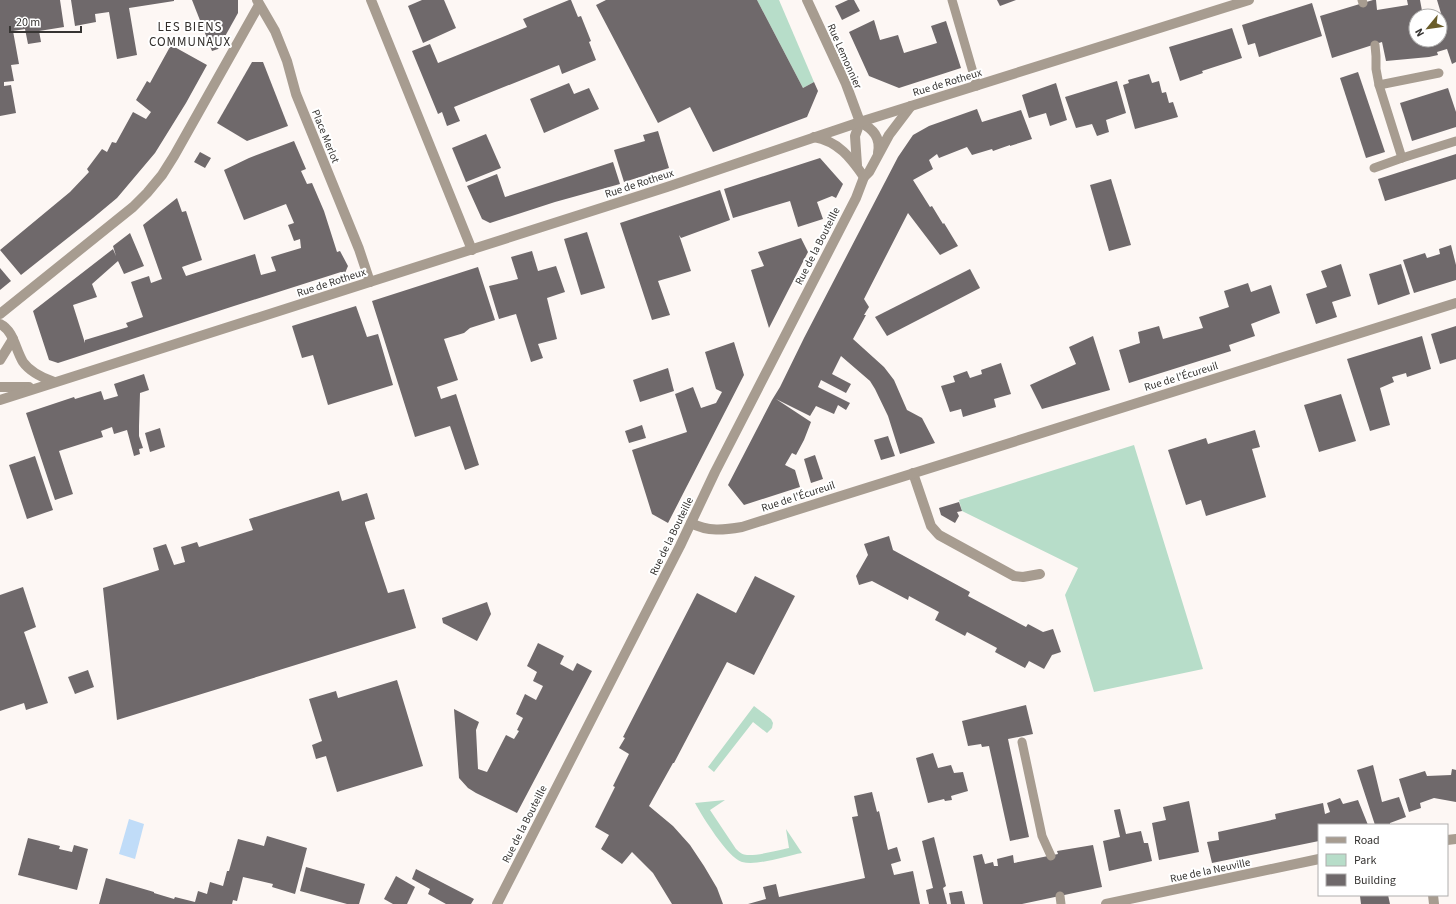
<svg xmlns="http://www.w3.org/2000/svg" width="1456" height="904" font-family="'Source Sans 3',sans-serif">
  <rect width="100%" height="100%" fill="#fdf7f4"/>
  <g fill="#b7ddc9">
    <polygon points="757,0 779,0 814,82 803,88"/>
    <polygon points="1134,445 1203,669 1094,692 1065,595 1078,568 962,511 959,500"/>
    <polygon points="754,706 771,719 773,723 772,728 767,733 753,722 714,772 708,767"/>
    <path d="M725 800 710 810 736 849C739 852 743 855 747 855 757 856 779 850 789 848L786 829 802 853C785 856 758 866 742 862 728 858 702 816 695 803Z"/>
  </g>
  <polygon fill="#c0dcf8" points="129,819 144,824 135,859 119,854"/>
  <g fill="#6f696b">
    <polygon points="0,0 60,0 64,27 39,31 41,42 28,44 25,29 13,31 19,64 11,65 14,81 4,82 4,86 11,85 16,113 0,116"/>
    <polygon points="71,0 174,0 174,1 129,8 137,55 117,59 109,12 95,14 96,22 75,26"/>
    <polygon points="192,0 238,0 238,13 218,49 212,51"/>
    <polygon points="422,0 444,0 456,28 423,43 408,6"/>
    <polygon points="569,0 571,0 578,17 581,16 591,41 589,42 596,60 562,74 559,65 454,107 460,121 447,126 442,112 438,114 412,51 430,44 438,63 527,27 523,19"/>
    <polygon points="606,0 757,0 803,88 814,82 818,91 807,117 713,152 690,107 658,123 596,5"/>
    <polygon points="848,0 854,0 860,11 842,20 835,6"/>
    <polygon points="997,0 1016,0 1000,6"/>
    <polygon points="1373,0 1376,0 1377,10 1408,5 1407,0 1420,0 1423,16 1416,16 1416,40 1440,40 1440,21 1443,20 1437,0 1456,0 1456,62 1452,64 1447,49 1437,52 1438,55 1429,57 1386,61 1382,42 1332,58 1320,16"/>
    <polygon points="1312,3 1322,36 1259,57 1255,43 1248,45 1242,25"/>
    <polygon points="874,20 880,40 898,35 904,53 937,43 931,26 946,21 961,68 899,88 869,76 849,32"/>
    <polygon points="1232,28 1242,58 1202,71 1203,73 1180,81 1169,47"/>
    <polygon points="171,45 207,65 186,103 155,153 117,198 93,218 21,275 0,250 70,192 89,172 87,169 102,149 107,152 112,142 116,143 133,112 146,119 151,112 136,100 147,81 150,83"/>
    <polygon points="252,62 263,62 288,126 247,141 217,123"/>
    <polygon points="1358,72 1385,152 1366,158 1340,78"/>
    <polygon points="1149,74 1152,83 1159,81 1162,93 1166,92 1169,103 1173,102 1178,117 1135,129 1123,85 1129,83 1128,80"/>
    <polygon points="1117,81 1126,113 1106,120 1109,132 1097,136 1092,124 1076,128 1065,97"/>
    <polygon points="569,83 574,94 589,88 599,109 544,133 530,99"/>
    <polygon points="1056,83 1067,120 1050,126 1046,113 1029,118 1022,95"/>
    <polygon points="1448,88 1456,112 1456,127 1412,141 1400,103"/>
    <polygon points="977,109 982,122 1021,110 1032,139 1010,146 1010,145 993,151 992,149 972,155 967,147 939,158 937,154 929,160 933,169 913,180 930,207 932,206 943,224 944,223 958,246 940,255 908,213 864,299 869,307 864,315 866,315 853,339 884,367 894,380 907,410 922,418 935,443 900,454 888,416 875,389 870,381 841,356 832,374 851,384 846,393 821,380 818,387 850,403 846,410 838,405 834,414 816,406 810,416 776,399 811,422 804,440 796,455 792,453 785,465 795,470 800,487 744,505 728,485 772,400 780,387 804,338 898,157 913,135 929,126"/>
    <polygon points="658,131 669,168 624,182 614,150 645,141 643,135"/>
    <polygon points="486,134 501,168 466,182 452,148"/>
    <polygon points="294,141 306,169 301,171 307,184 312,183 324,211 337,252 340,251 348,266 345,273 341,272 234,306 58,363 49,360 33,311 113,249 116,256 113,246 130,233 144,266 124,274 118,261 92,284 97,297 73,305 85,343 85,340 128,327 126,323 143,317 131,282 149,276 151,283 162,279 143,225 177,198 182,212 186,211 202,260 182,267 186,276 255,254 261,275 276,271 271,257 301,248 300,239 294,241 288,225 294,223 286,204 244,220 224,170 249,158"/>
    <polygon points="200,152 211,158 205,168 194,162"/>
    <polygon points="1456,154 1456,179 1385,201 1378,179"/>
    <polygon points="820,158 843,184 836,198 832,196 817,202 823,219 798,227 790,201 733,218 724,189"/>
    <polygon points="613,162 620,184 555,202 490,223 482,219 467,186 497,174 505,197"/>
    <polygon points="1111,179 1131,245 1109,251 1090,185"/>
    <polygon points="720,190 730,220 681,238 679,235 691,271 675,276 671,264 675,276 658,281 670,315 652,320 620,223"/>
    <polygon points="587,232 605,288 581,295 564,239"/>
    <polygon points="801,238 808,252 769,328 751,270 764,266 758,252"/>
    <polygon points="1451,245 1456,265 1456,280 1414,293 1403,260 1425,253 1427,258 1440,254 1439,249"/>
    <polygon points="532,251 538,271 556,266 565,292 547,298 557,339 538,344 543,358 531,362 516,314 499,319 489,286 518,279 511,257"/>
    <polygon points="1341,264 1351,296 1332,302 1337,317 1316,324 1306,294 1327,287 1321,271"/>
    <polygon points="1401,264 1410,294 1378,305 1369,274"/>
    <polygon points="478,267 495,320 470,328 464,333 444,339 458,380 437,387 441,399 456,394 479,465 465,470 450,426 415,437 372,301"/>
    <polygon points="0,268 11,281 0,290"/>
    <polygon points="970,269 980,288 887,336 875,317"/>
    <polygon points="1248,283 1251,292 1271,285 1280,313 1251,324 1255,336 1229,345 1231,351 1129,383 1119,350 1140,343 1138,332 1159,326 1163,339 1203,328 1199,317 1229,307 1224,291"/>
    <polygon points="356,306 367,337 378,334 393,385 328,405 313,355 302,358 292,326"/>
    <polygon points="1456,326 1456,359 1440,364 1431,334"/>
    <polygon points="1093,336 1110,390 1042,409 1030,385 1076,364 1069,347"/>
    <polygon points="1422,336 1431,369 1407,377 1406,373 1392,377 1394,382 1380,388 1390,425 1370,431 1347,359"/>
    <polygon points="734,342 744,375 668,523 652,514 632,450 687,432 675,394 693,387 701,408 716,403 722,392 716,389 705,352"/>
    <polygon points="1001,363 1011,394 994,399 996,407 963,417 961,409 950,412 941,386 955,382 953,376 967,371 970,378 982,374 981,370"/>
    <polygon points="668,368 674,391 640,402 633,380"/>
    <polygon points="144,374 149,390 140,393 139,426 139,436 143,448 139,449 140,454 134,456 127,430 114,434 112,427 101,431 103,437 59,451 73,494 55,500 26,413 74,397 75,399 101,391 104,400 118,396 114,384"/>
    <polygon points="1341,394 1356,441 1319,452 1304,405"/>
    <polygon points="642,425 646,438 629,443 625,431"/>
    <polygon points="160,428 165,447 150,452 145,433"/>
    <polygon points="1255,430 1260,447 1252,449 1266,497 1206,516 1201,500 1186,505 1168,450 1206,438 1208,444"/>
    <polygon points="888,436 895,456 881,460 874,440"/>
    <polygon points="815,455 823,479 811,483 804,459"/>
    <polygon points="35,456 53,510 27,519 9,465"/>
    <polygon points="339,491 342,501 367,493 375,519 365,522 365,524 388,593 404,589 416,628 117,720 103,588 159,570 153,548 166,544 174,565 185,562 181,547 197,542 199,547 253,530 249,519"/>
    <polygon points="959,502 962,511 957,512 959,516 955,523 941,515 939,508"/>
    <polygon points="889,536 893,550 970,592 968,596 1026,627 1028,624 1043,632 1053,629 1061,652 1052,655 1044,669 1029,661 1025,668 995,652 997,648 967,632 965,636 935,620 939,612 909,596 908,600 872,581 859,585 856,576 868,555 864,544"/>
    <polygon points="755,576 795,596 754,675 727,662 674,763 673,763 649,806 673,826 690,845 704,866 717,888 723,904 672,904 653,873 632,852 622,864 601,849 609,835 595,827 615,787 613,786 629,754 619,748 625,738 623,737 697,593 736,613"/>
    <polygon points="23,587 36,627 24,632 48,703 26,710 24,703 0,711 0,595"/>
    <polygon points="487,602 491,614 477,641 443,623 442,618"/>
    <polygon points="538,643 564,656 560,664 573,671 577,663 592,671 517,813 476,793 468,788 459,778 454,709 479,722 476,730 478,769 487,772 506,735 514,739 519,731 517,730 523,718 516,714 525,694 536,700 543,686 533,681 537,672 527,666"/>
    <polygon points="88,670 94,687 75,694 68,677"/>
    <polygon points="397,680 423,766 337,792 326,756 316,759 312,745 322,741 309,699 336,691 338,698"/>
    <polygon points="1026,705 1033,734 1008,739 1029,837 1010,841 989,746 982,747 981,744 968,746 962,721"/>
    <polygon points="933,753 938,768 951,765 954,773 963,772 968,791 951,796 952,800 945,801 944,799 928,803 916,758"/>
    <polygon points="1373,765 1382,802 1399,797 1406,817 1390,823 1390,825 1375,825 1357,770"/>
    <polygon points="1452,769 1456,770 1456,802 1434,798 1420,803 1421,808 1409,812 1399,779 1425,771 1427,776 1451,775"/>
    <polygon points="872,792 877,812 879,811 888,850 897,847 901,861 891,864 894,875 913,871 920,904 748,904 766,899 763,887 776,884 779,897 865,878 852,817 858,816 854,796"/>
    <polygon points="1340,798 1343,804 1358,800 1368,825 1319,825 1319,841 1212,863 1207,842 1219,840 1218,832 1276,819 1275,814 1323,803 1325,814 1330,812 1327,803"/>
    <polygon points="1189,801 1199,852 1159,860 1152,823 1166,820 1163,807"/>
    <polygon points="1120,809 1126,834 1141,831 1144,843 1148,843 1152,861 1109,871 1103,841 1120,837 1114,810"/>
    <polygon points="267,836 307,848 295,894 272,887 273,884 243,877 237,901 233,900 232,904 99,904 106,878 154,892 154,893 174,899 175,897 195,902 198,891 207,894 210,882 223,886 227,871 229,871 238,839 264,846"/>
    <polygon points="934,837 946,886 943,888 947,904 929,904 926,890 933,888 922,841"/>
    <polygon points="28,838 60,846 59,849 72,852 74,845 88,849 77,890 18,875"/>
    <polygon points="1093,845 1102,887 1022,904 983,904 973,856 982,854 985,864 993,862 994,866 998,866 997,859 1013,855 1014,863 1058,854 1057,851"/>
    <polygon points="306,867 365,884 359,904 347,904 300,891"/>
    <polygon points="416,869 474,899 471,904 446,904 428,894 430,889 412,879"/>
    <polygon points="396,876 415,887 407,904 393,904 384,899"/>
    <polygon points="962,891 965,904 951,904 949,893"/>
    <polygon points="1368,895 1388,895 1390,904 1361,904 1360,896"/>
  </g>
  <g fill="none" stroke-linecap="round" stroke-linejoin="round">
    <g stroke="#a79c90" stroke-width="9">
      <polyline points="952,0 977,86"/>
      <polyline points="1362,0 1363,3"/>
      <polyline points="1375,45 1376,56 1376,69 1379,85 1402,158 1456,141"/>
      <polyline points="1379,85 1439,73"/>
      <polyline points="1374,168 1402,158"/>
      <polyline points="1022,742 1042,836 1051,856"/>
      <polyline points="1060,896 1061,904"/>
    </g>
    <g stroke="#a79c90" stroke-width="10">
      <polyline points="257,0 275,31 287,61 296,94 359,249 370,282"/>
      <polyline points="371,0 472,250"/>
      <polyline points="807,0 846,84 860,122"/>
      <path d="M860 122C873 129 881 137 878 153"/>
      <path d="M814 137C838 141 851 158 864 177"/>
      <polyline points="857,165 855,136 860,122"/>
      <polyline points="0,314 133,207 147,193 162,175 174,156 259,5"/>
      <path d="M0 324C14 331 15 349 23 362 30 372 43 378 54 382"/>
      <polyline points="0,360 13,339"/>
      <polyline points="913,473 931,526 939,535 1014,576 1023,577 1040,574"/>
      <path d="M691 523C708 532 724 530 742 527L1456 303"/>
      <polyline points="1447,840 1456,839"/>
      <polyline points="1433,895 1434,904"/>
      <polyline points="497,904 680,546 715,472 856,198 864,177 869,172 889,135 911,106"/>
      <polyline points="1106,904 1319,859"/>
    </g>
    <g stroke="#a79c90" stroke-width="10">
      <polyline points="0,387 29,387"/>
      <polyline points="0,400 667,187 860,122 1249,0"/>
    </g>
  </g>
  <g text-anchor="middle" stroke-width="4" stroke-linejoin="round" paint-order="stroke">
    <g font-size="11" fill="#363432" stroke="#fff">
      <text transform="translate(845 56) rotate(66)" y="4">Rue Lemonnier</text>
      <text transform="translate(947 82) rotate(-17)" y="4">Rue de Rotheux</text>
      <text transform="translate(326 136) rotate(68)" y="4">Place Merlot</text>
      <text transform="translate(639 183) rotate(-18)" y="4">Rue de Rotheux</text>
      <text transform="translate(817 246) rotate(-63)" y="4">Rue de la Bouteille</text>
      <text transform="translate(331 282) rotate(-18)" y="4">Rue de Rotheux</text>
      <text transform="translate(1181 376) rotate(-17)" y="4">Rue de l'Écureuil</text>
      <text transform="translate(798 496) rotate(-18)" y="4">Rue de l'Écureuil</text>
      <text transform="translate(671 536) rotate(-64)" y="4">Rue de la Bouteille</text>
      <text transform="translate(524 824) rotate(-63)" y="4">Rue de la Bouteille</text>
      <text transform="translate(1210 870) rotate(-12)" y="4">Rue de la Neuville</text>
    </g>
    <g font-size="13" letter-spacing="1" fill="#312d2a" stroke="#fff">
      <text x="190" y="31">LES BIENS<tspan x="190" dy="15">COMMUNAUX</tspan></text>
    </g>
  </g>
  <rect x="1318" y="824" width="130" height="72" fill="#ffffff" stroke="#afaead"/>
  <rect x="1326" y="837" width="20" height="6" fill="#a79c90" stroke="#afaead"/>
  <text x="1354" y="844" font-size="12" fill="#363432">Road</text>
  <rect x="1326" y="854" width="20" height="12" fill="#b7ddc9" stroke="#afaead"/>
  <text x="1354" y="864" font-size="12" fill="#363432">Park</text>
  <rect x="1326" y="874" width="20" height="12" fill="#6f696b" stroke="#afaead"/>
  <text x="1354" y="884" font-size="12" fill="#363432">Building</text>
  <g transform="translate(1428 28) rotate(241)"><circle r="19" fill="#ffffff" stroke="#afaead"/>
  <path d="M0-3L7 15L0 10L-7 15Z" fill="#6a5d2a"/>
  <text y="-6" font-size="11" font-weight="bold" text-anchor="middle" fill="#363432">N</text>
  </g>
  <path d="M10 26v6h71v-6" fill="none" stroke="#363432" stroke-width="2"/>
  <text x="16" y="26" font-size="12" fill="#363432" stroke="#ffffff" stroke-width="3" paint-order="stroke">20 m</text>
</svg>
